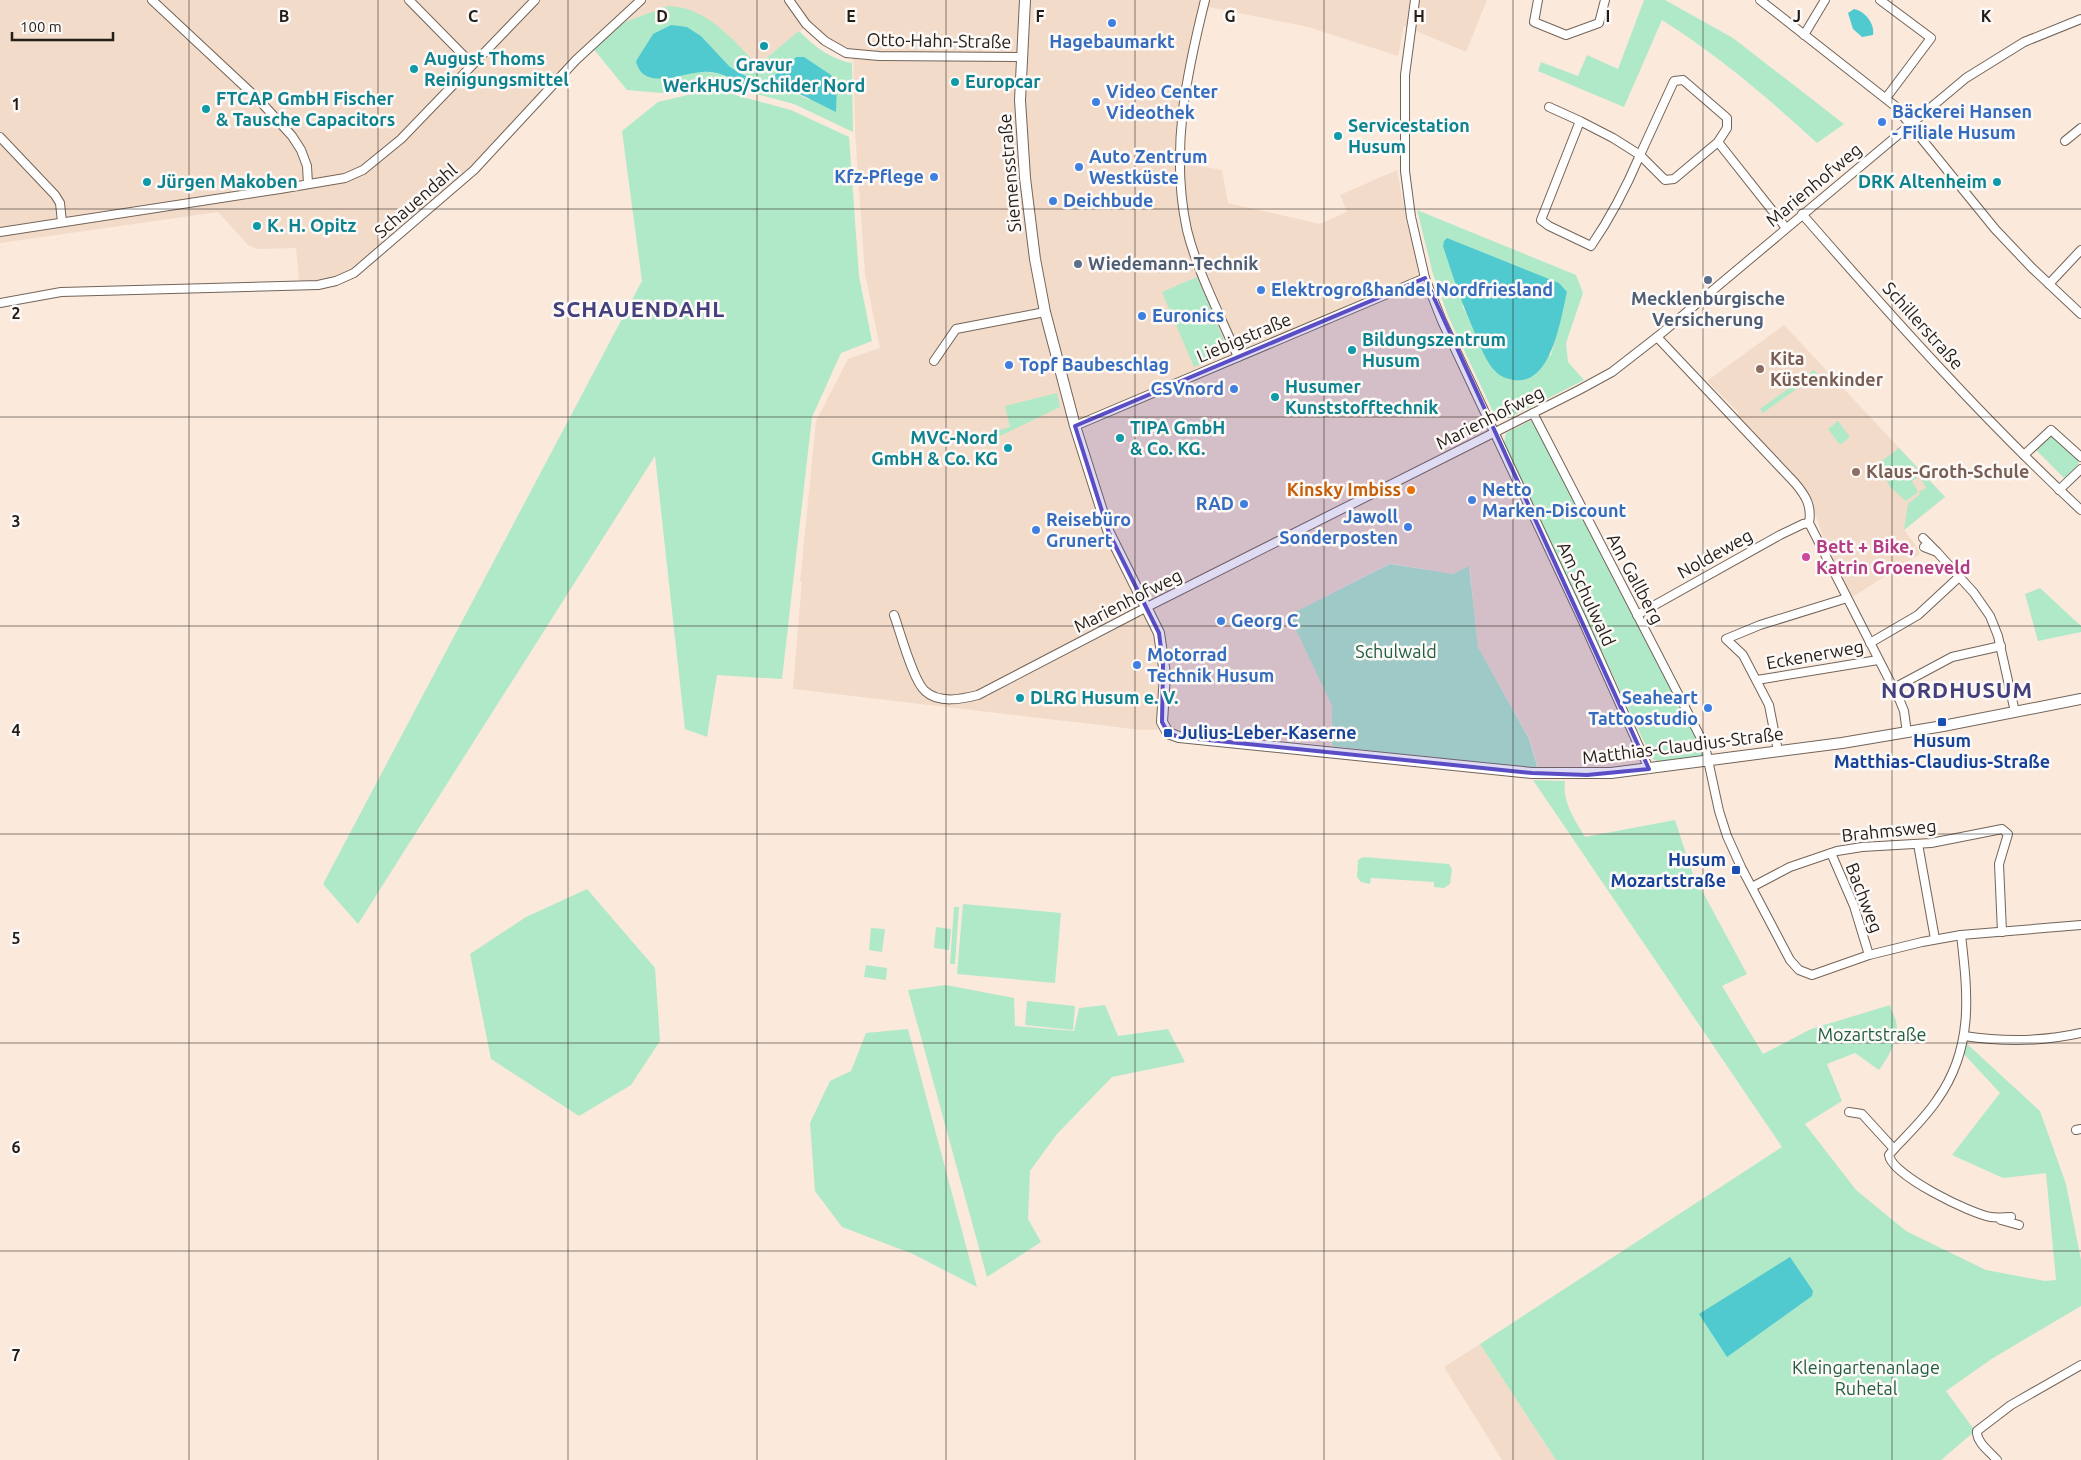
<svg xmlns="http://www.w3.org/2000/svg" width="2081" height="1460" font-family="Ubuntu,sans-serif">
  <rect width="100%" height="100%" fill="#fbe9dc"/>
  <g fill="#f3dbc9">
    <polygon points="0,0 1487,0 1466,52 1404,26 1398,56 1308,27 1209,7 1195,56 1188,99 1182,163 1222,170 1228,203 1320,224 1347,212 1340,195 1397,170 1406,218 1422,276 1440,322 1638,750 1641,762 1639,765 1617,769 1539,770 1530,739 1478,647 1470,566 1453,574 1390,563 1289,615 1332,706 1331,746 1184,729 1142,730 793,689 802,581 800,582 816,421 848,359 880,348 865,274 855,131 853,51 847,50 826,39 809,24 758,65 717,26 592,47 469,172 352,272 335,279 318,282 299,282 296,248 259,249 249,246 218,212 0,243"/>
    <polygon points="1784,325 1945,497 1904,530 1915,544 1920,554 1851,598 1826,546 1809,496 1738,419 1738,412 1707,381"/>
    <polygon points="1480,1344 1556,1460 1502,1460 1444,1367"/>
  </g>
  <g fill="#b0e9c8" fill-rule="evenodd">
    <path d="M1644 0H1665L1733 38 1844 124 1817 143C1767 97 1719 56 1662 20L1624 107 1538 71 1541 62 1578 76 1587 55 1618 69Z"/>
    <path d="M668 6C709 8 730 38 758 65L799 31C815 47 830 59 852 63L853 132 794 104 712 82 684 84 662 93 627 90 592 47 625 22ZM687 27 701 36 730 67 756 82H767L796 57 810 100 788 90H767L752 86 727 75 636 61 653 34Z"/>
    <polygon points="713,89 791,110 849,137 859,276 872,341 841,353 812,417 782,679 717,675 707,737 685,729 655,456 358,924 323,884 642,281 622,131 658,102"/>
    <path d="M1417 210 1576 275 1583 293 1566 343 1568 362 1584 380 1505 420 1496 418 1449 318 1433 274ZM1567 292 1551 355 1495 372 1484 353 1462 305Z"/>
    <polygon points="1197,277 1226,345 1223,355 1194,367 1162,292"/>
    <polygon points="1814,370 1817,374 1763,413 1760,409"/>
    <polygon points="1057,393 1060,407 994,439 993,432 1010,427 1005,406"/>
    <polygon points="1530,421 1533,421 1705,750 1701,756 1661,762 1652,759 1504,443 1506,433"/>
    <polygon points="1838,421 1850,437 1840,445 1828,429"/>
    <polygon points="2055,435 2079,460 2078,465 2065,479 2035,449 2049,436"/>
    <polygon points="1899,448 1945,497 1904,530 1908,504 1920,494 1919,492 1926,488 1914,466 1912,467 1917,478 1912,481 1918,492 1906,501 1890,487 1878,464"/>
    <polygon points="1390,564 1453,574 1469,566 1478,647 1529,739 1538,770 1332,746 1332,706 1289,615"/>
    <polygon points="2040,588 2081,626 2081,632 2038,641 2025,594"/>
    <path d="M1533 780 1565 781C1562 802 1575 820 1585 837L1675 820 1692 872 1747 974 1722 986 1763 1054 1811 1029 1890 1005C1891 1011 1894 1015 1896 1021 1900 1038 1889 1056 1879 1070L1855 1053 1827 1064 1842 1101 1805 1124 1856 1190 1906 1231 1986 1270 2045 1281 2056 1280 2046 1173 2003 1178 1952 1155 2000 1093 1962 1052 1965 1042 2040 1111 2066 1184 2081 1260V1306L1993 1358 1946 1391 1975 1431 1941 1460H1556L1480 1344 1782 1147Z"/>
    <polygon points="1363,857 1449,864 1452,869 1450,884 1444,888 1434,887 1434,882 1371,878 1370,884 1361,882 1357,877 1358,860"/>
    <polygon points="587,889 655,968 660,1041 631,1085 579,1116 491,1059 470,954 526,917"/>
    <polygon points="963,904 1061,913 1055,983 957,974"/>
    <polygon points="954,907 959,907 955,964 950,964"/>
    <polygon points="936,927 951,929 949,950 934,948"/>
    <polygon points="871,928 885,929 882,952 869,950"/>
    <polygon points="866,965 887,968 886,980 864,977"/>
    <polygon points="946,985 1014,998 1015,1026 1074,1031 1079,1008 1105,1005 1118,1036 1168,1029 1185,1062 1112,1077 1057,1134 1030,1171 1028,1219 1041,1242 987,1277 908,990"/>
    <polygon points="1027,1001 1075,1006 1073,1030 1025,1025"/>
    <polygon points="908,1029 977,1287 913,1254 842,1227 815,1191 810,1123 830,1081 851,1071 866,1033"/>
  </g>
  <g fill="#51cacf">
    <path d="M1854 9C1865 11 1875 24 1873 35L1862 37 1853 29 1848 13Z"/>
    <path d="M671 25 687 27 701 36 730 67 756 82H767L796 57H804L831 75 837 84 836 112C823 106 801 93 787 90 776 88 765 90 753 87 736 82 721 70 702 72 682 73 643 92 636 61L653 34Z"/>
    <path d="M1447 238 1559 283 1567 292C1561 317 1552 386 1514 380 1507 379 1499 376 1494 370 1486 361 1481 348 1476 336 1463 307 1453 277 1443 246L1444 241Z"/>
    <polygon points="1790,1257 1813,1291 1812,1296 1727,1357 1699,1314"/>
  </g>
  <g fill="none" stroke-linecap="round" stroke-linejoin="round">
    <defs>
      <g id="minor">
        <polyline points="152,0 259,100 292,136 301,150 307,166 308,184"/>
        <polyline points="409,0 472,64"/>
        <polyline points="789,0 806,24 825,41 846,53 879,56 1021,57"/>
        <path d="M1205 0C1186 76 1170 152 1187 230 1197 271 1221 317 1238 357"/>
        <polyline points="1415,0 1405,75 1405,171 1411,217 1425,278 1442,321 1581,617 1649,769"/>
        <polyline points="1538,0 1534,22 1566,35 1599,23 1605,0"/>
        <polyline points="1760,0 1895,106 1995,229 2032,268 2081,314"/>
        <polyline points="1880,0 1931,38 1886,98"/>
        <polyline points="1804,35 1825,0"/>
        <path d="M1549 107 1580 121 1541 220 1549 226 1591 246C1611 217 1626 188 1640 155L1613 138 1580 121"/>
        <polyline points="0,137 55,195 60,203 62,222"/>
        <polyline points="2065,141 2081,128"/>
        <polyline points="1718,142 1674,179 1665,180 1640,155 1674,81 1683,80 1727,118 1727,128 1718,142 1786,228"/>
        <path d="M1802 214C1891 316 1982 418 2081 510"/>
        <polyline points="0,232 280,189 345,178 363,170 401,139 535,0"/>
        <polyline points="2049,284 2081,250"/>
        <polyline points="0,303 61,292 318,285 336,281 354,273 474,170 576,60 641,0"/>
        <path d="M1657 337 1795 483C1806 496 1812 506 1809 523L1900 701 1904 711 1907 733"/>
        <polyline points="934,361 956,329 1045,312"/>
        <polyline points="1533,413 1705,746 1719,811 1727,836 1741,867 1790,960 1799,970 1812,975 1869,955 1922,942 1961,935 2081,925"/>
        <polyline points="1075,426 1425,278"/>
        <polyline points="2024,455 2051,430 2081,457"/>
        <polyline points="2059,490 2081,469"/>
        <polyline points="1923,538 1936,551"/>
        <polyline points="1924,547 1937,552 1974,593 1990,616 1998,636 2015,712"/>
        <path d="M894 615C900 631 913 681 925 691 939 704 962 699 978 695L1147 607 1579 390 1612 372 1657 337 1966 78 2024 42 2081 19"/>
        <polyline points="1637,615 1780,535 1803,524 1809,523"/>
        <polyline points="1870,643 1918,615 1959,577"/>
        <polyline points="1757,680 1878,660"/>
        <polyline points="1894,688 1952,657 2001,646"/>
        <polyline points="1778,751 1769,705 1743,655 1726,639 1760,625 1847,598"/>
        <polyline points="1918,844 1935,939"/>
        <polyline points="1831,853 1854,906 1869,955"/>
        <polyline points="1752,887 1790,867 1837,851 1862,847 1931,843 2002,829 2008,834 1999,864 2002,932"/>
        <path d="M1964 1036C2004 1042 2041 1042 2081 1033"/>
        <path d="M1849 1112 1862 1114 1894 1149 1889 1155C1891 1175 1971 1214 1991 1217 1997 1218 2005 1217 2011 1217"/>
        <polyline points="2076,1130 2081,1129"/>
        <path d="M1894 1149C1909 1133 1925 1118 1937 1100 1974 1048 1968 995 1961 935"/>
        <polyline points="2001,1220 2019,1225"/>
        <path d="M1997 1460C1990 1452 1976 1442 1977 1431L2011 1405 2081 1365"/>
      </g>
      <polyline id="tertiary" points="1025,0 1020,100 1025,178 1035,259 1045,312 1075,426 1109,533 1159,633 1165,674 1162,722 1168,733 1179,737 1532,773 1611,773 1842,743 1943,726 2081,699"/>
    </defs>
    <use href="#minor" stroke="#736458" stroke-width="10"/>
    <use href="#tertiary" stroke="#736458" stroke-width="12"/>
    <use href="#minor" stroke="#fff" stroke-width="8"/>
    <use href="#tertiary" stroke="#fff" stroke-width="10"/>
  </g>
  <path fill="#5a4dc5" fill-opacity="0.2" stroke="#5a4dc5" stroke-width="4" stroke-linejoin="round" d="M1425 278 1649 769 1587 775 1532 773 1179 737 1168 733 1162 722 1163 665 1159 633 1109 533 1075 426Z"/>
  <path fill="none" stroke="#241e19" stroke-width="1" stroke-opacity="0.55" d="M189 0V1460M378 0V1460M568 0V1460M757 0V1460M946 0V1460M1135 0V1460M1324 0V1460M1513 0V1460M1703 0V1460M1892 0V1460M0 209H2081M0 417H2081M0 626H2081M0 834H2081M0 1043H2081M0 1251H2081"/>
  <g fill="#3f7fe0" stroke="#fdf9f7" stroke-width="2">
    <circle cx="1112" cy="23" r="5"/>
    <circle cx="1096" cy="102" r="5"/>
    <circle cx="1882" cy="122" r="5"/>
    <circle cx="1079" cy="167" r="5"/>
    <circle cx="934" cy="177" r="5"/>
    <circle cx="1053" cy="201" r="5"/>
    <circle cx="1261" cy="290" r="5"/>
    <circle cx="1142" cy="316" r="5"/>
    <circle cx="1009" cy="365" r="5"/>
    <circle cx="1234" cy="389" r="5"/>
    <circle cx="1472" cy="500" r="5"/>
    <circle cx="1244" cy="504" r="5"/>
    <circle cx="1408" cy="527" r="5"/>
    <circle cx="1036" cy="530" r="5"/>
    <circle cx="1221" cy="621" r="5"/>
    <circle cx="1137" cy="665" r="5"/>
    <circle cx="1708" cy="708" r="5"/>
  </g>
  <g fill="#0f9aa8" stroke="#fdf9f7" stroke-width="2">
    <circle cx="764" cy="46" r="5"/>
    <circle cx="414" cy="69" r="5"/>
    <circle cx="955" cy="82" r="5"/>
    <circle cx="206" cy="109" r="5"/>
    <circle cx="1338" cy="136" r="5"/>
    <circle cx="147" cy="182" r="5"/>
    <circle cx="1997" cy="182" r="5"/>
    <circle cx="257" cy="226" r="5"/>
    <circle cx="1352" cy="350" r="5"/>
    <circle cx="1275" cy="397" r="5"/>
    <circle cx="1120" cy="438" r="5"/>
    <circle cx="1008" cy="448" r="5"/>
    <circle cx="1020" cy="698" r="5"/>
  </g>
  <g fill="#5c6f8a" stroke="#fdf9f7" stroke-width="2">
    <circle cx="1078" cy="264" r="5"/>
    <circle cx="1708" cy="280" r="5"/>
  </g>
  <g fill="#8d6e63" stroke="#fdf9f7" stroke-width="2">
    <circle cx="1760" cy="369" r="5"/>
    <circle cx="1856" cy="472" r="5"/>
  </g>
  <circle fill="#e8710a" stroke="#fdf9f7" stroke-width="2" cx="1411" cy="490" r="5"/>
  <circle fill="#d1479c" stroke="#fdf9f7" stroke-width="2" cx="1806" cy="557" r="5"/>
  <g fill="#1a4fb4" stroke="#fdf9f7" stroke-width="2">
    <rect x="1937" y="717" width="10" height="10" rx="2.5"/>
    <rect x="1163" y="728" width="10" height="10" rx="2.5"/>
    <rect x="1731" y="865" width="10" height="10" rx="2.5"/>
  </g>
  <g text-anchor="middle" stroke-width="5" stroke-linejoin="round" paint-order="stroke">
    <g font-size="18" fill="#241e19" stroke="#fdf9f7">
      <text transform="translate(939 41) rotate(1)" y="6">Otto-Hahn-Straße</text>
      <text transform="translate(1010 173) rotate(-95)" y="6">Siemensstraße</text>
      <text transform="translate(1814 185) rotate(-40)" y="6">Marienhofweg</text>
      <text transform="translate(416 201) rotate(-41)" y="6">Schauendahl</text>
      <text transform="translate(1923 326) rotate(48)" y="6">Schillerstraße</text>
      <text transform="translate(1244 338) rotate(-23)" y="6">Liebigstraße</text>
      <text transform="translate(1490 418) rotate(-27)" y="6">Marienhofweg</text>
      <text transform="translate(1715 554) rotate(-29)" y="6">Noldeweg</text>
      <text transform="translate(1635 579) rotate(62)" y="6">Am Gallberg</text>
      <text transform="translate(1586 594) rotate(65)" y="6">Am Schulwald</text>
      <text transform="translate(1128 601) rotate(-27)" y="6">Marienhofweg</text>
      <text transform="translate(1815 655) rotate(-10)" y="6">Eckenerweg</text>
      <text transform="translate(1683 746) rotate(-7)" y="6">Matthias-Claudius-Straße</text>
      <text transform="translate(1889 831) rotate(-6)" y="6">Brahmsweg</text>
      <text transform="translate(1864 898) rotate(69)" y="6">Bachweg</text>
    </g>
    <g font-size="18" font-weight="bold" fill="#366cbe" stroke="#fdf9f7" text-anchor="start">
      <text x="1112" y="48" text-anchor="middle">Hagebaumarkt</text>
      <text x="1106" y="98">Video Center<tspan x="1106" dy="21">Videothek</tspan></text>
      <text x="1892" y="118">Bäckerei Hansen<tspan x="1892" dy="21">- Filiale Husum</tspan></text>
      <text x="1089" y="163">Auto Zentrum<tspan x="1089" dy="21">Westküste</tspan></text>
      <text x="924" y="183" text-anchor="end">Kfz-Pflege</text>
      <text x="1063" y="207">Deichbude</text>
      <text x="1271" y="296">Elektrogroßhandel Nordfriesland</text>
      <text x="1152" y="322">Euronics</text>
      <text x="1019" y="371">Topf Baubeschlag</text>
      <text x="1224" y="395" text-anchor="end">CSVnord</text>
      <text x="1482" y="496">Netto<tspan x="1482" dy="21">Marken-Discount</tspan></text>
      <text x="1234" y="510" text-anchor="end">RAD</text>
      <text x="1398" y="523" text-anchor="end">Jawoll<tspan x="1398" dy="21">Sonderposten</tspan></text>
      <text x="1046" y="526">Reisebüro<tspan x="1046" dy="21">Grunert</tspan></text>
      <text x="1231" y="627">Georg C</text>
      <text x="1147" y="661">Motorrad<tspan x="1147" dy="21">Technik Husum</tspan></text>
      <text x="1698" y="704" text-anchor="end">Seaheart<tspan x="1698" dy="21">Tattoostudio</tspan></text>
    </g>
    <g font-size="18" font-weight="bold" fill="#0d838f" stroke="#fdf9f7" text-anchor="start">
      <text x="424" y="65">August Thoms<tspan x="424" dy="21">Reinigungsmittel</tspan></text>
      <text x="764" y="71" text-anchor="middle">Gravur<tspan x="764" dy="21">WerkHUS/Schilder Nord</tspan></text>
      <text x="965" y="88">Europcar</text>
      <text x="216" y="105">FTCAP GmbH Fischer<tspan x="216" dy="21">&amp; Tausche Capacitors</tspan></text>
      <text x="1348" y="132">Servicestation<tspan x="1348" dy="21">Husum</tspan></text>
      <text x="157" y="188">Jürgen Makoben</text>
      <text x="1987" y="188" text-anchor="end">DRK Altenheim</text>
      <text x="267" y="232">K. H. Opitz</text>
      <text x="1362" y="346">Bildungszentrum<tspan x="1362" dy="21">Husum</tspan></text>
      <text x="1285" y="393">Husumer<tspan x="1285" dy="21">Kunststofftechnik</tspan></text>
      <text x="1130" y="434">TIPA GmbH<tspan x="1130" dy="21">&amp; Co. KG.</tspan></text>
      <text x="998" y="444" text-anchor="end">MVC-Nord<tspan x="998" dy="21">GmbH &amp; Co. KG</tspan></text>
      <text x="1030" y="704">DLRG Husum e. V.</text>
    </g>
    <g font-size="18" font-weight="bold" fill="#4e5e75" stroke="#fdf9f7" text-anchor="start">
      <text x="1088" y="270">Wiedemann-Technik</text>
      <text x="1708" y="305" text-anchor="middle">Mecklenburgische<tspan x="1708" dy="21">Versicherung</tspan></text>
    </g>
    <g font-size="18" font-weight="bold" fill="#785e54" stroke="#fdf9f7" text-anchor="start">
      <text x="1770" y="365">Kita<tspan x="1770" dy="21">Küstenkinder</tspan></text>
      <text x="1866" y="478">Klaus-Groth-Schule</text>
    </g>
    <g font-size="18" font-weight="bold" fill="#c56008" stroke="#fdf9f7" text-anchor="end">
      <text x="1401" y="496">Kinsky Imbiss</text>
    </g>
    <g font-size="18" font-weight="bold" fill="#b23c85" stroke="#fdf9f7" text-anchor="start">
      <text x="1816" y="553">Bett + Bike,<tspan x="1816" dy="21">Katrin Groeneveld</tspan></text>
    </g>
    <g font-size="18" fill="#205f41" stroke="#fdf9f7">
      <text x="1396" y="658">Schulwald</text>
      <text x="1872" y="1041">Mozartstraße</text>
      <text x="1866" y="1374">Kleingartenanlage<tspan x="1866" dy="21">Ruhetal</tspan></text>
    </g>
    <g font-size="18" font-weight="bold" fill="#164399" stroke="#fdf9f7" text-anchor="start">
      <text x="1178" y="739">Julius-Leber-Kaserne</text>
      <text x="1942" y="747" text-anchor="middle">Husum<tspan x="1942" dy="21">Matthias-Claudius-Straße</tspan></text>
      <text x="1726" y="866" text-anchor="end">Husum<tspan x="1726" dy="21">Mozartstraße</tspan></text>
    </g>
    <g font-size="22" font-weight="bold" letter-spacing="1" fill="#43407d" stroke="#fdf9f7">
      <text x="639" y="317">SCHAUENDAHL</text>
      <text x="1957" y="698">NORDHUSUM</text>
    </g>
  </g>
  <g font-size="16" text-anchor="middle" font-weight="bold" fill="#241e19" stroke="#fdf9f7" stroke-width="5" stroke-linejoin="round" paint-order="stroke">
    <text x="284" y="22">B</text>
    <text x="473" y="22">C</text>
    <text x="662" y="22">D</text>
    <text x="851" y="22">E</text>
    <text x="1040" y="22">F</text>
    <text x="1230" y="22">G</text>
    <text x="1419" y="22">H</text>
    <text x="1608" y="22">I</text>
    <text x="1797" y="22">J</text>
    <text x="1986" y="22">K</text>
    <text x="16" y="110">1</text>
    <text x="16" y="319">2</text>
    <text x="16" y="527">3</text>
    <text x="16" y="736">4</text>
    <text x="16" y="944">5</text>
    <text x="16" y="1153">6</text>
    <text x="16" y="1361">7</text>
  </g>
  <path d="M12 32v8h101v-8" fill="none" stroke="#241e19" stroke-width="2.5"/>
  <text x="20" y="32" font-size="15" fill="#241e19" stroke="#fdf9f7" stroke-width="4" paint-order="stroke">100 m</text>
</svg>
